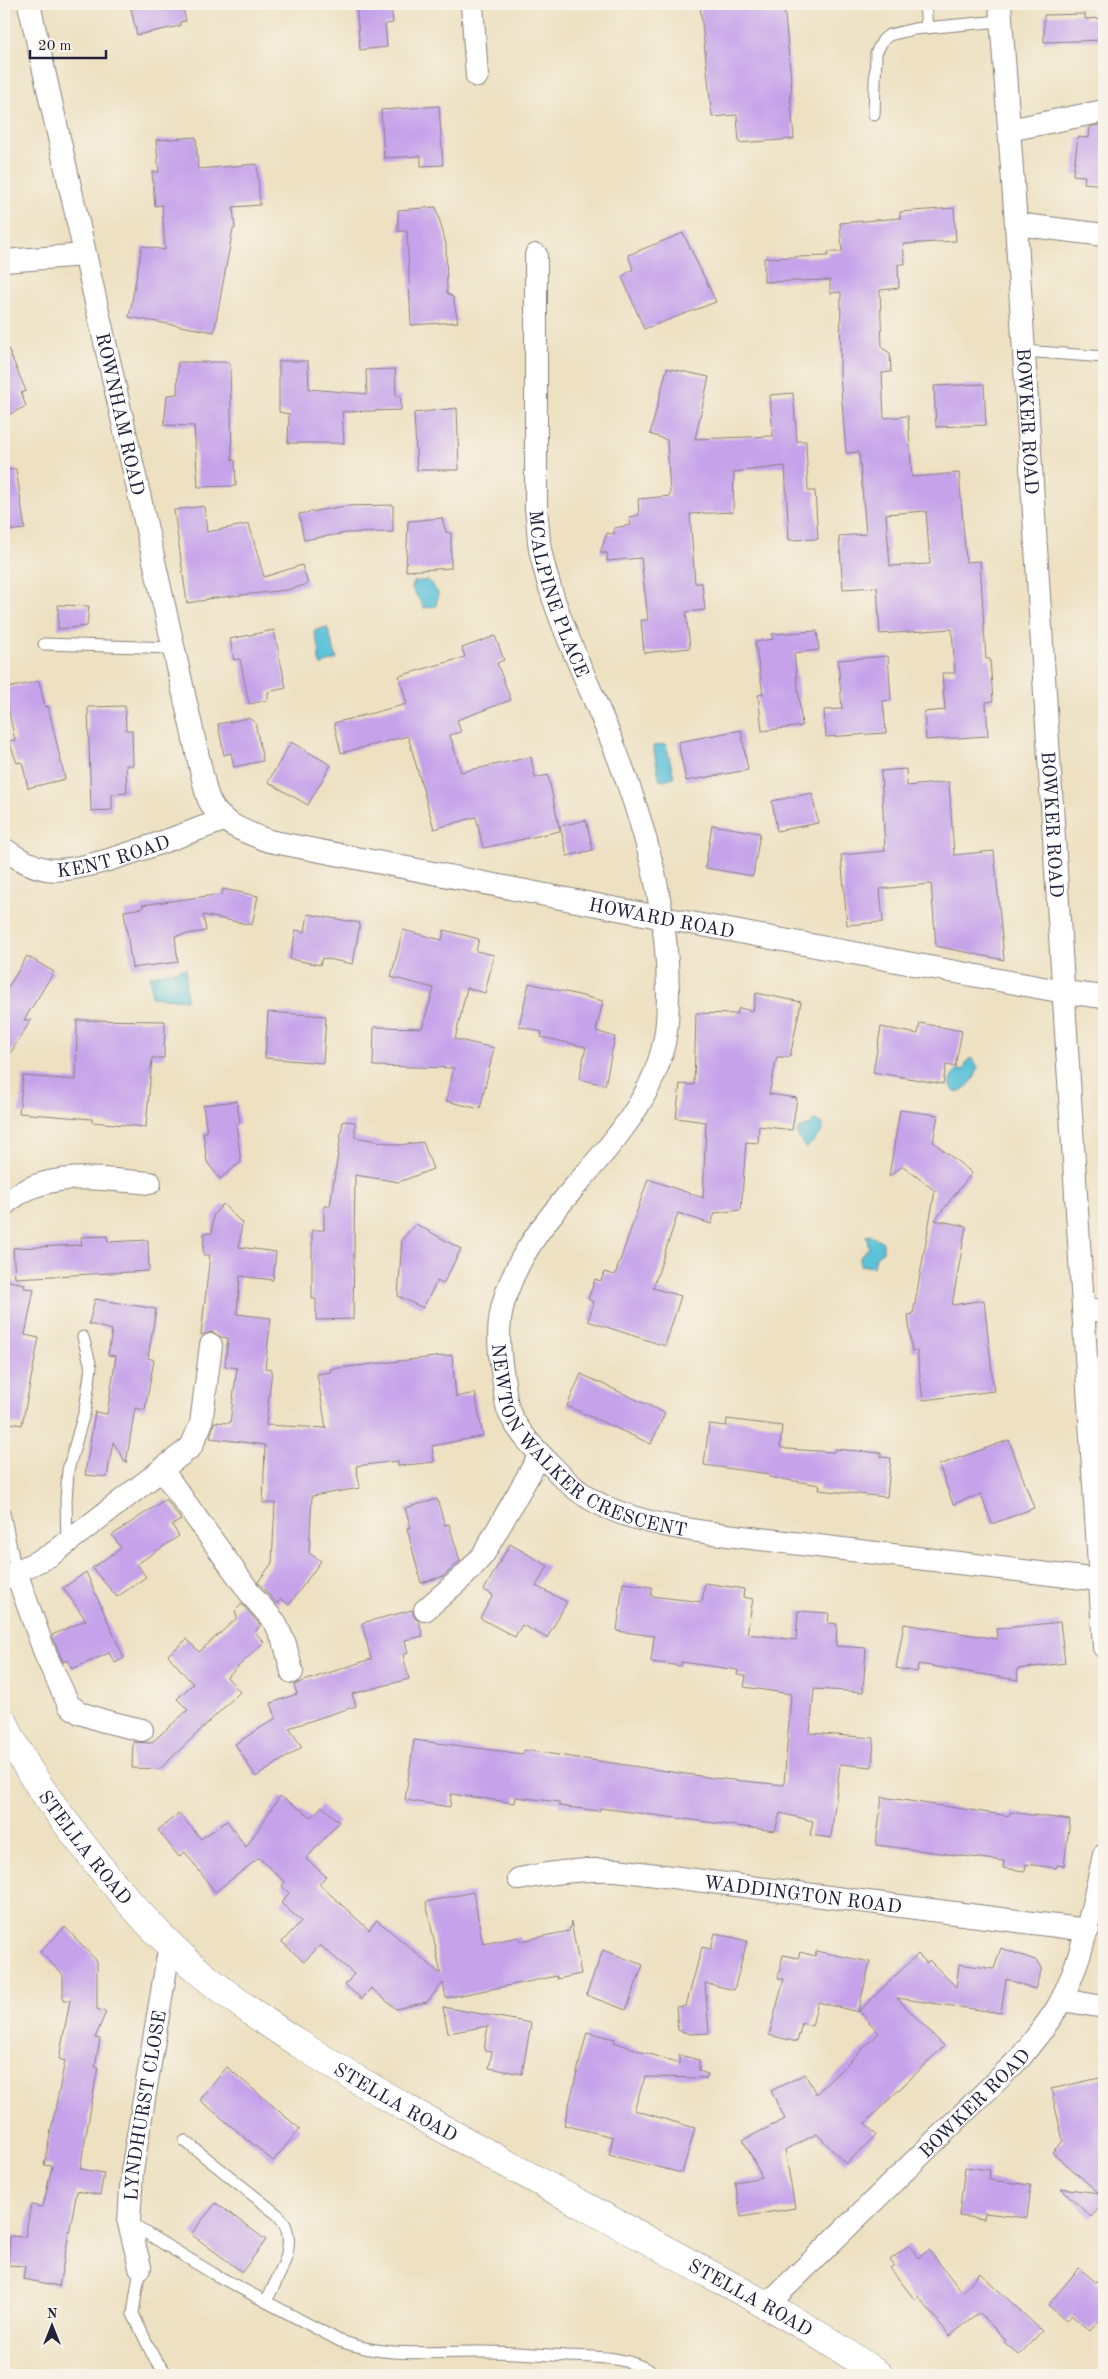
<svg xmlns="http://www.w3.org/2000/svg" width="1108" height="2379" font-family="'Old Standard TT',serif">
  <rect width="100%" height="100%" fill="#f7f3e8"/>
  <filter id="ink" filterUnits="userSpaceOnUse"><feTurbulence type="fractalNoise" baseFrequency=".02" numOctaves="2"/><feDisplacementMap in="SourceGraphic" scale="10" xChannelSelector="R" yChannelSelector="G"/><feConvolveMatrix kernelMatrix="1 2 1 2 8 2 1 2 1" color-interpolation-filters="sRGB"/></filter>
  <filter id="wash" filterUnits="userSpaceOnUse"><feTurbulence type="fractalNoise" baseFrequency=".0096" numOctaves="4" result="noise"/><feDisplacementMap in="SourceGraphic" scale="20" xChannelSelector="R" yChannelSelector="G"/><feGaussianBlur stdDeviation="1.12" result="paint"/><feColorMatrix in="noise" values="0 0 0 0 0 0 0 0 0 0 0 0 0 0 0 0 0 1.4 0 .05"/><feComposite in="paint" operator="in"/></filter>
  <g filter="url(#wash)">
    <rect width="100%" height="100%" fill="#eee1c2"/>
    <g fill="#5bc2d8" stroke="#3e728a">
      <polygon points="428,580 438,593 436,606 424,608 412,588 414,582"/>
      <path d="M327 627 337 659 325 663 322 666C318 661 318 657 320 651L314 631Z"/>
      <polygon points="666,744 674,777 660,781 653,746"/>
      <polygon points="186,968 186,1000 152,997 150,976"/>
      <path d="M971 1058 978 1067C976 1080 967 1088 956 1093 948 1085 949 1077 957 1070H964L967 1061Z"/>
      <polygon points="814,1120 822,1123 823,1131 806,1149 797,1135 798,1129 808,1126"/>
      <polygon points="870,1235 883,1242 883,1251 876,1257 873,1267 860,1265 860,1257 869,1247 866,1236"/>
    </g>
    <g id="blocks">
      <g fill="#c5a2ea" fill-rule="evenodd">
        <polygon points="134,4 182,4 186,21 180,22 180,26 137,35 131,9 135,8"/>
        <polygon points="356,4 391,4 393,23 385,24 387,47 360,50"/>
        <polygon points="700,4 784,4 792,91 790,92 794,139 739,143 737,115 712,117"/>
        <polygon points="1085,14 1085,19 1104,18 1104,40 1044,42 1044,15"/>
        <polygon points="439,106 443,165 421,166 421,156 384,158 381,110"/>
        <polygon points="1104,124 1104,185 1084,183 1085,176 1073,175 1078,137 1089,138 1090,127"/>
        <polygon points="196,137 198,169 257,164 260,205 233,207 235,229 233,229 214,332 129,317 142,246 165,250 162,205 155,206 152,172 159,172 156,140"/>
        <polygon points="436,207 446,244 447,293 453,297 458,322 411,325 407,231 398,231 398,210"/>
        <path d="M954 208 956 241 903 244 905 264H898L899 288 880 290 882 348 890 353 891 372 882 373 884 418 908 416 912 477 959 473 966 562 980 561 986 659H990L993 701 986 702 988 736 926 740 924 712 945 710 942 673H955L952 629 880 634 877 587 843 589 839 536 866 534 859 452 846 453 840 375 841 292 830 293V280L764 282V258L828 256V252H842L840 223 900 218V212ZM926 511 930 564 890 566 886 514Z"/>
        <polygon points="683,233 716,302 644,329 622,277 633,269 628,255"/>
        <polygon points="4,339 26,391 21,393 26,406 4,417"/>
        <polygon points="279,361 308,361 309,389 367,394 366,370 395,369 396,396 401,396 401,410 342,412 344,443 288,443 289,414 279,412"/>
        <polygon points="178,362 230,362 232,460 235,460 236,486 198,487 194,426 164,425 167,395 177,394"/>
        <polygon points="667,368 709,377 695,439 773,436 770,395 793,393 797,441 806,441 808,491 815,491 818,539 789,540 785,466 734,472 733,512 690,514 695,583 702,583 705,610 686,612 690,648 644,653 641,620 648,620 641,558 607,561 607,553 600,553 607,533 614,534 614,528 631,525 629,517 639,515 638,499 670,496 667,440 650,434"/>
        <polygon points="984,384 986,425 936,427 934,386"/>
        <polygon points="457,408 459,470 417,470 414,413"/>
        <polygon points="16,469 25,529 4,531 4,470"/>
        <polygon points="393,505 393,532 346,533 304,540 299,514 345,506"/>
        <polygon points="204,506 207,532 249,524 264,577 302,565 308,584 287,590 206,599 206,600 187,603 174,510"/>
        <polygon points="442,518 446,532 451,533 451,568 406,571 408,521"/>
        <polygon points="58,605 89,606 87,626 58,629"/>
        <polygon points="274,630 286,688 268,692 268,700 249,704 240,659 234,660 230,639"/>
        <polygon points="817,631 819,650 794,653 802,726 762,731 758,695 763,694 755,642 773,639 772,634"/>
        <polygon points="495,636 504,660 497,663 511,700 457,720 461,732 450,735 461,772 531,757 535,778 548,775 560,831 483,848 476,817 434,829 408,736 341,753 334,723 407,704 399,676 465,657 462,648"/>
        <polygon points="888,656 891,700 883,701 886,733 826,737 824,710 842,709 838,660"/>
        <polygon points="39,681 45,707 48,706 65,779 28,788 22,762 17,763 9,741 15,740 4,689"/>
        <polygon points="125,706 126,730 132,730 133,765 126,765 127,793 112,794 112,810 91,811 88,707"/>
        <polygon points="248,718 255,722 263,761 234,767 231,753 224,755 218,724"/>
        <polygon points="741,730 748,770 686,781 678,742"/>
        <polygon points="291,742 331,765 308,805 268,782"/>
        <polygon points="906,769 907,786 949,782 954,855 994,851 1004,960 936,946 931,884 880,889 883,922 847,925 841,855 885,851 881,771"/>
        <polygon points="812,793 818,823 777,831 772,801"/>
        <polygon points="586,820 593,850 567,856 560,826"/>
        <polygon points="712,825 760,833 753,876 705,868"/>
        <polygon points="223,889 258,896 252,925 203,915 206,931 175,936 178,962 132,968 124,911 143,908 142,905 222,894"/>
        <polygon points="308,914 360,923 353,964 322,958 320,965 290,959 296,930 305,932"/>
        <polygon points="403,930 442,940 444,930 479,939 476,951 494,955 485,993 467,988 455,1039 494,1048 480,1109 446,1101 454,1068 373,1066 374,1027 422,1028 434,988 391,977"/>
        <polygon points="27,956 54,972 24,1020 31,1020 4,1063 4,994"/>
        <polygon points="529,983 603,1001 596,1031 615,1037 605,1085 579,1079 586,1047 541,1037 542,1032 519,1026"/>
        <polygon points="756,993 801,1002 790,1057 777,1057 769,1094 797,1098 792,1130 759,1126 758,1143 746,1142 741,1210 715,1213 711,1224 678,1213 653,1288 681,1296 665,1346 588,1321 594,1302 588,1299 595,1279 601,1281 604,1272 615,1275 648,1179 703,1198 706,1122 676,1118 680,1084 694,1085 696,1013 737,1014 739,1008 753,1011"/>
        <polygon points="268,1012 326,1016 323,1063 265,1058"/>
        <polygon points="77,1020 165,1021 164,1058 152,1058 146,1127 92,1122 92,1119 19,1113 23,1076 76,1080"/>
        <polygon points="920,1023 962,1031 955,1067 946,1065 943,1084 873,1072 881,1027 918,1034"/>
        <polygon points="237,1101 240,1124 236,1124 241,1162 220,1179 207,1162 203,1132 207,1132 203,1105"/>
        <polygon points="900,1110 938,1115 933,1142 972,1173 935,1220 966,1226 952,1305 984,1300 994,1391 923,1400 917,1351 912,1351 908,1315 913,1314 935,1191 903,1166 889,1176"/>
        <polygon points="343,1121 355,1122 355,1137 399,1145 423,1142 433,1169 399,1182 355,1175 353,1319 316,1320 316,1299 312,1299 312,1230 324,1230 324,1206 330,1206"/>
        <polygon points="223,1204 242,1223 239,1247 276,1252 273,1280 240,1276 237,1314 271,1318 265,1368 272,1369 266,1425 326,1428 317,1374 331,1372 330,1369 452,1355 456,1397 475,1393 483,1436 432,1446 434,1462 398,1466 398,1461 356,1466 360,1488 312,1496 309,1553 321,1561 289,1605 281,1599 277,1604 258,1582 272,1563 275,1503 263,1503 265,1445 210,1438 214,1422 230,1423 237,1368 225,1366 228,1338 221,1337 212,1332 201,1335 210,1255 203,1255 204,1233 212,1233 213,1215"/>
        <polygon points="416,1224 461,1249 443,1284 437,1281 423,1308 398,1296 402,1239"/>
        <polygon points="107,1236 108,1242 148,1240 149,1271 15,1278 13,1248 82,1245 81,1237"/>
        <polygon points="4,1280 25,1284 24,1288 34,1289 25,1335 39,1338 22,1425 4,1422"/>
        <polygon points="95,1299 156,1309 148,1358 154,1360 145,1410 135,1408 126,1463 113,1442 107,1477 85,1475 95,1412 107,1414 116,1356 108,1355 112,1330 89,1324"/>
        <polygon points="581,1374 665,1413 651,1444 567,1406"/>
        <polygon points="727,1419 782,1426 780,1447 787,1449 834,1452 835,1449 881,1453 881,1457 891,1458 887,1497 819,1490 820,1485 769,1477 769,1474 704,1465 709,1424 726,1426"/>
        <polygon points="1009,1440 1034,1508 992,1524 981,1494 953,1504 939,1465"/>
        <polygon points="166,1499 181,1520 172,1525 179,1536 137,1564 146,1577 117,1597 92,1568 121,1548 112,1535"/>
        <polygon points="437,1499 445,1525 449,1524 460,1561 444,1576 421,1583 407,1528 411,1528 405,1508"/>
        <polygon points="510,1544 548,1566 536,1586 567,1602 547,1638 522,1625 515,1637 480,1618 493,1595 484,1590"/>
        <polygon points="86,1572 124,1658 115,1663 109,1653 72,1669 68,1660 63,1662 52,1635 86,1620 63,1588"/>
        <polygon points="623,1583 652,1587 651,1596 702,1602 705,1583 744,1589 743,1597 753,1599 747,1634 796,1640 798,1611 829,1613 828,1623 837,1624 836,1646 866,1648 863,1692 814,1689 810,1733 874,1738 872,1767 840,1764 831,1838 810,1835 813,1821 780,1813 775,1831 600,1808 599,1811 559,1806 559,1802 516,1797 515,1803 451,1794 450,1807 405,1800 414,1740 523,1754 524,1750 713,1778 784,1785 791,1694 744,1687 746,1676 737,1675 738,1670 681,1662 681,1666 651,1662 654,1636 617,1631"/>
        <polygon points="242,1604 260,1625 255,1632 264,1642 227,1677 240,1692 160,1769 132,1768 133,1742 151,1743 188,1710 177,1699 193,1684 168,1655 187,1639 199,1652 237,1618 235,1611"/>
        <polygon points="412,1610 415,1618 419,1622 423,1636 405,1640 408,1653 403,1655 409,1679 352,1694 356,1706 289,1728 302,1747 256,1777 235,1744 276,1718 271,1703 297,1694 294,1685 301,1682 371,1659 362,1623"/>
        <polygon points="1060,1622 1065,1663 1017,1669 1018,1680 918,1664 917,1672 896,1668 904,1624 997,1639 996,1629"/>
        <polygon points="280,1796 312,1817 322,1806 339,1822 306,1859 326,1876 319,1884 369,1930 377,1920 441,1974 426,1902 473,1892 483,1944 519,1937 520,1941 569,1931 571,1922 581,1974 557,1979 557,1976 446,1998 443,1983 427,2002 396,2009 371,1988 362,1999 345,1985 354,1974 320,1945 304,1962 282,1942 301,1921 281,1903 289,1893 282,1886 285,1882 259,1858 215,1892 185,1852 179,1857 158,1830 179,1813 201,1839 227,1821 246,1847"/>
        <polygon points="882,1797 1010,1816 1010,1812 1070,1820 1064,1866 1057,1865 1056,1868 1026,1864 1025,1871 1003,1868 1004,1861 876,1845"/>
        <polygon points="65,1927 97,1961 97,2009 106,2012 95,2038 100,2039 95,2067 98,2067 80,2169 104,2173 100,2195 77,2191 59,2286 23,2279 25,2266 8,2265 10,2236 25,2237 31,2205 43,2207 52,2166 44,2165 65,2061 59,2059 70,2000 63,2000 63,1975 40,1952"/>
        <polygon points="715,1933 747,1941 734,1990 705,1983 709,2033 690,2034 678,2030 676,2007 686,2006 702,1947 711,1949"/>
        <polygon points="1001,1948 1038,1961 1042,1968 1035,1989 1006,1979 1001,2013 897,1998 944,2046 865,2123 876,2135 846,2164 817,2134 785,2150 795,2208 741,2217 735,2182 762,2177 743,2140 785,2119 771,2091 805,2074 816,2094 879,2033 859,2011 918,1954 927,1963 929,1960 956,1987 959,1964 994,1969"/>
        <polygon points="603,1950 643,1965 626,2010 586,1995"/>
        <polygon points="816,1951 870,1962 858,2012 818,2002 812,2026 802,2023 797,2042 769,2035 784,1979 778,1978 783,1955 798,1958 800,1952 815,1956"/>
        <polygon points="443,2007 531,2023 522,2074 489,2068 492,2051 484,2050 488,2026 448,2033"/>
        <polygon points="587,2032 615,2039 614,2042 679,2064 679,2055 699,2060 699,2071 708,2074 707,2078 645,2077 634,2110 695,2128 682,2173 609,2155 613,2137 564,2125"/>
        <polygon points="227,2067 300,2129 273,2161 200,2100"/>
        <polygon points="1104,2077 1104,2203 1091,2217 1061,2188 1099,2193 1052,2152 1063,2141 1051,2089"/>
        <polygon points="965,2167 990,2170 989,2180 1031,2185 1027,2218 985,2213 984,2219 959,2216"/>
        <polygon points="216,2203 266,2240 242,2272 191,2234"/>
        <polygon points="909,2245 918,2258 929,2250 962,2292 980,2273 1042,2331 1019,2355 1004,2342 1006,2340 979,2313 950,2336 918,2296 915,2300 890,2268 894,2265 890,2260"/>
        <polygon points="1079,2268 1104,2289 1104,2315 1090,2331 1071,2315 1066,2321 1048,2305"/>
      </g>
    </g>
  </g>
  <g filter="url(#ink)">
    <use href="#blocks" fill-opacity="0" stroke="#88827e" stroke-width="1"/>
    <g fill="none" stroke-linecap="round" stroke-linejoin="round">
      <defs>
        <g id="lane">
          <polyline points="925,4 927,28"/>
          <polyline points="874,115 876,53 883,40 889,35 914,29 1001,21"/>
          <polyline points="1024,351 1104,357"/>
          <polyline points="44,644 173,648"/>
          <polyline points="4,1513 16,1572"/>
          <polyline points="67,1543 66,1501 68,1470 85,1410 91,1367 83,1337"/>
          <path d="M185 2141 278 2215C302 2239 279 2276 266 2301"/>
          <path d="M131 2224 214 2274 340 2341C392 2359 429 2351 482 2352 510 2352 538 2354 566 2356 598 2357 629 2356 657 2375"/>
          <polyline points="140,2267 133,2314 154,2358 168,2375"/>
        </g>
        <g id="street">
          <path id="s1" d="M29 4 203 779C205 786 206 795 210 802 220 824 248 833 269 841L664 918 1064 992 1104 997"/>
          <polyline points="472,4 477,76"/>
          <path id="s2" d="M1000 4 1016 224 1104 1647"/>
          <polyline points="1009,130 1104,111"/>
          <polyline points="1016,224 1104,235"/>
          <path id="s3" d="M536 255V509C538 522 538 536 540 549 553 616 592 689 617 754 650 840 673 929 667 1022 659 1122 566 1178 521 1260 498 1303 495 1331 503 1377 505 1390 505 1405 511 1416 521 1436 537 1451 552 1466 563 1478 575 1490 589 1498 639 1530 734 1535 793 1543 895 1555 997 1568 1099 1580"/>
          <polyline points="4,261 84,255"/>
          <path id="s4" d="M4 849C17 858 30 866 46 869 83 876 184 833 224 820"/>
          <path d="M4 1205C44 1168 100 1179 150 1183"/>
          <polyline points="1084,1309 1104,1311"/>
          <polyline points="162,1470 253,1597 275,1622 285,1644 292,1672"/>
          <polyline points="16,1572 46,1656 69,1705 80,1713 104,1721 142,1730"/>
          <polyline points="4,1578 51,1555 191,1447 201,1424 211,1345"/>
          <polyline points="425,1610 465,1575 483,1555 540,1455"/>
          <path id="s5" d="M519 1879C552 1872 583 1869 617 1870L1088 1930"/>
          <polyline points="1062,2000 1104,2007"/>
          <path id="s6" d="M140 2267 129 2223 132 2171 170 1944"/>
          <path id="s7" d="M768 2304 1020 2058C1034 2039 1052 2020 1062 1999 1084 1953 1093 1904 1104 1855"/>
        </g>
        <g id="secondary">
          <path id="s8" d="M4 1722C22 1766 53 1806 82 1844 117 1890 158 1937 203 1975 267 2027 337 2068 408 2109 510 2167 614 2221 717 2278 772 2308 828 2338 879 2375"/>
        </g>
      </defs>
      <use href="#lane" stroke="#88827e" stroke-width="13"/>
      <use href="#street" stroke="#88827e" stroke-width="24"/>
      <use href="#secondary" stroke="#88827e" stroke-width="29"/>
      <use href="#lane" stroke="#fff" stroke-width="11"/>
      <use href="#street" stroke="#fff" stroke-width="22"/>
      <use href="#secondary" stroke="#fff" stroke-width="28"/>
    </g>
  </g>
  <g text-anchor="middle" stroke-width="4.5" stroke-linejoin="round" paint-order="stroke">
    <g font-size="19" fill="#22223b" stroke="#f7f3e8">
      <text dy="7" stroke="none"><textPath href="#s1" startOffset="420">ROWNHAM ROAD</textPath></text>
      <text dy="7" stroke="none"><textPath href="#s2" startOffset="418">BOWKER ROAD</textPath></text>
      <text dy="7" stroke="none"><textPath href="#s3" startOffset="342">MCALPINE PLACE</textPath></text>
      <text dy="7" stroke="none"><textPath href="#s2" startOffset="822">BOWKER ROAD</textPath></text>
      <text dy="7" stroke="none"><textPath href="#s4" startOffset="116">KENT ROAD</textPath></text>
      <text dy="7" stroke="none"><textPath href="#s1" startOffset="1291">HOWARD ROAD</textPath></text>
      <text dy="7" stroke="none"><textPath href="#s3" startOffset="1305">NEWTON WALKER CRESCENT</textPath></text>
      <text dy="7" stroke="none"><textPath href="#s8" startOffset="150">STELLA ROAD</textPath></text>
      <text dy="7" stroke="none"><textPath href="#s5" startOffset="286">WADDINGTON ROAD</textPath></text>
      <text dy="7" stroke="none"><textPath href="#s8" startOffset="555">STELLA ROAD</textPath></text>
      <text dy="7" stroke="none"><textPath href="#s7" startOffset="288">BOWKER ROAD</textPath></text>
      <text dy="7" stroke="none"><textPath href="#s6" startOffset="164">LYNDHURST CLOSE</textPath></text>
      <text dy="7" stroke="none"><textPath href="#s8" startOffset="960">STELLA ROAD</textPath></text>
    </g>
  </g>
  <rect width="1108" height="2379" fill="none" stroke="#f7f3e8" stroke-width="20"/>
  <g transform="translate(52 2326)" stroke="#f7f3e8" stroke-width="4" paint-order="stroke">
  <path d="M0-4L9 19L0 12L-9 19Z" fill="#22223b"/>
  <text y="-8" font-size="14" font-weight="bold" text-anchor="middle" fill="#22223b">N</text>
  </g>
  <path d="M30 50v8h76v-8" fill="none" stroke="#22223b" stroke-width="2.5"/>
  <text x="38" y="50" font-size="15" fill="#22223b" stroke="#f7f3e8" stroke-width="4" paint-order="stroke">20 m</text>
</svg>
